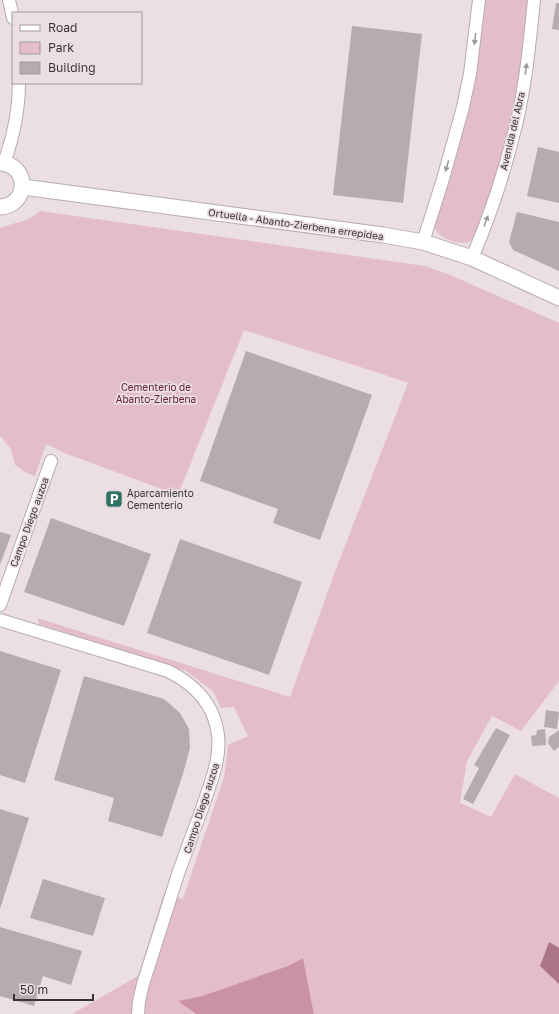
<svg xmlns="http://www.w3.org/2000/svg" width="559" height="1014" font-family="'Golos Text',sans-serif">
  <rect width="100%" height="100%" fill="#ecdfe3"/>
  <g fill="#e3beca">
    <path d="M483 0H532L521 74 510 133 480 230C477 233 475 237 472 240 463 247 444 240 437 232 434 228 434 223 434 217Z"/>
    <path d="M40 211 425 266 448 274 559 323V681L521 731 492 716 467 761 460 803 491 817 515 774 559 798V1014H314L303 958 288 966 202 996 179 1001 196 1014H72L138 976 164 893 183 899 224 777 228 745 248 736 234 707 221 708 213 691 186 671 39 624 37 618 290 697 333 577 408 383 379 373 244 330 178 495 67 454 46 444 35 476 25 472 15 465 11 449 0 436V228C15 222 28 222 40 211Z"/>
  </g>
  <polygon fill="#cb92a6" points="303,958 314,1014 196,1014 178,1001 202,996 288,966"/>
  <polygon fill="#ab7588" points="549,942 559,948 559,984 540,966"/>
  <g fill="#b8abaf">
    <polygon points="556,3 559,3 559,30 552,29"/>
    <polygon points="352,26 422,34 403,203 333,195"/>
    <polygon points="538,147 559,152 559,203 527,196"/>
    <polygon points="517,212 559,222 559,271 513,250 509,242"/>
    <polygon points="246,351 372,395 320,540 273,523 278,509 200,481"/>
    <polygon points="51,518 151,554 124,626 24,592"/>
    <polygon points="0,532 11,535 0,565"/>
    <polygon points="180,539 302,582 269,675 147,633"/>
    <polygon points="0,651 61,670 25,783 0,775"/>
    <polygon points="84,676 164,699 180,713 189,729 190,748 183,774 162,837 108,821 114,798 54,780"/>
    <polygon points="546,710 559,712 557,729 544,727"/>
    <polygon points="496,728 510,735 473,804 463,799 479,768 474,765"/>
    <polygon points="545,729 546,745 532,746 531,736 536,735 537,730"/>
    <polygon points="559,730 559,747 554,751 548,743 549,737"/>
    <polygon points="0,809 29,818 0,909"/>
    <polygon points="43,879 105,898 93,936 30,918"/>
    <polygon points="0,927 82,951 71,985 43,976 34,1006 0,996"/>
  </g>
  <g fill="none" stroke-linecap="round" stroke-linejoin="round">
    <defs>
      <g id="minor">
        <polyline points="9,0 13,18"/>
        <path d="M4 163C13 138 19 110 19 83"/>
        <polyline points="423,242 443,179 463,107 470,74 479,0"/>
        <path d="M472 258C491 214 506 168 517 121 526 82 530 40 534 0"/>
        <polyline points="0,605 51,461"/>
        <path d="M0 620 168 671C192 683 212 702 217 729 223 756 210 783 202 809 194 829 187 850 179 871 167 909 155 947 143 984L139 1001 138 1014"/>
      </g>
      <g id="tertiary">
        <path d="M0 163C29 164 30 205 0 207"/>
        <polyline points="23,187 383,235 423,242 472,258 559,298"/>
      </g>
    </defs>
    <use href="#minor" stroke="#b7abae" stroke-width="14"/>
    <use href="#tertiary" stroke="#b7abae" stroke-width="17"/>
    <use href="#minor" stroke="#fff" stroke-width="12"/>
    <use href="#tertiary" stroke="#fff" stroke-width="15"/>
  </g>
  <defs><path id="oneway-solid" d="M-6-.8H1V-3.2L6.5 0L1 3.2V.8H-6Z"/></defs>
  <g fill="#9c9a9a">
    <use href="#oneway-solid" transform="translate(475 39) rotate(97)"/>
    <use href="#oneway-solid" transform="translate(526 69) rotate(-82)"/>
    <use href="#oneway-solid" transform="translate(447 166) rotate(106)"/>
    <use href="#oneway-solid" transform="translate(486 221) rotate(-70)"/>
  </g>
  <defs>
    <symbol id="parking-square" viewBox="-11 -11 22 22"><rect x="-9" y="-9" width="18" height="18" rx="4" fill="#2f7263" stroke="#ecdfe3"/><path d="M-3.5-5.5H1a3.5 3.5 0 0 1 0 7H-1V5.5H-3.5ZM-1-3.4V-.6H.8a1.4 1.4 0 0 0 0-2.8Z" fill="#fff"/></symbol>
  </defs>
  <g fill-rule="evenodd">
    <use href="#parking-square" x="104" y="489" width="20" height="20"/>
  </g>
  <g text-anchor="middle" stroke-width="3.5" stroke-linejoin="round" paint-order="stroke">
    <g font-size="10" fill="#393436" stroke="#ecdfe3">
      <text transform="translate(512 131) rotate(-77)" y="4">Avenida del Abra</text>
      <text transform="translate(296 224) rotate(8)" y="4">Ortuella - Abanto-Zierbena errepidea</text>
      <text transform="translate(29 522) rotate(-70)" y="4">Campo Diego auzoa</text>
      <text transform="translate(201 808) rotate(-72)" y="4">Campo Diego auzoa</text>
    </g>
    <g font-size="10" fill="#65213f" stroke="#ecdfe3">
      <text x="156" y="391">Cementerio de<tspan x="156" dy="12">Abanto-Zierbena</tspan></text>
    </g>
    <g font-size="10" fill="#393436" stroke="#ecdfe3" text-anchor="start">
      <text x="127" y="497">Aparcamiento<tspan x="127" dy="12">Cementerio</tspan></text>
    </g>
  </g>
  <rect x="12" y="12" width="130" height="72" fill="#ecdfe3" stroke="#a49b9e"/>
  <rect x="20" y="25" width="20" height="6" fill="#ffffff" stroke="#a49b9e"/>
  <text x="48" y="32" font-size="12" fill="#393436">Road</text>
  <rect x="20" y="42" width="20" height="12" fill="#e3beca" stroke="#a49b9e"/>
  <text x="48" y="52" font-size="12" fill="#393436">Park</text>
  <rect x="20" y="62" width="20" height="12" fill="#b8abaf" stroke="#a49b9e"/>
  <text x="48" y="72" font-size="12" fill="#393436">Building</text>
  <path d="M14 994v6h79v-6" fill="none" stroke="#393436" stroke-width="2"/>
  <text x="20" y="994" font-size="12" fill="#393436" stroke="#ecdfe3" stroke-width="3" paint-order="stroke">50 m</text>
</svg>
